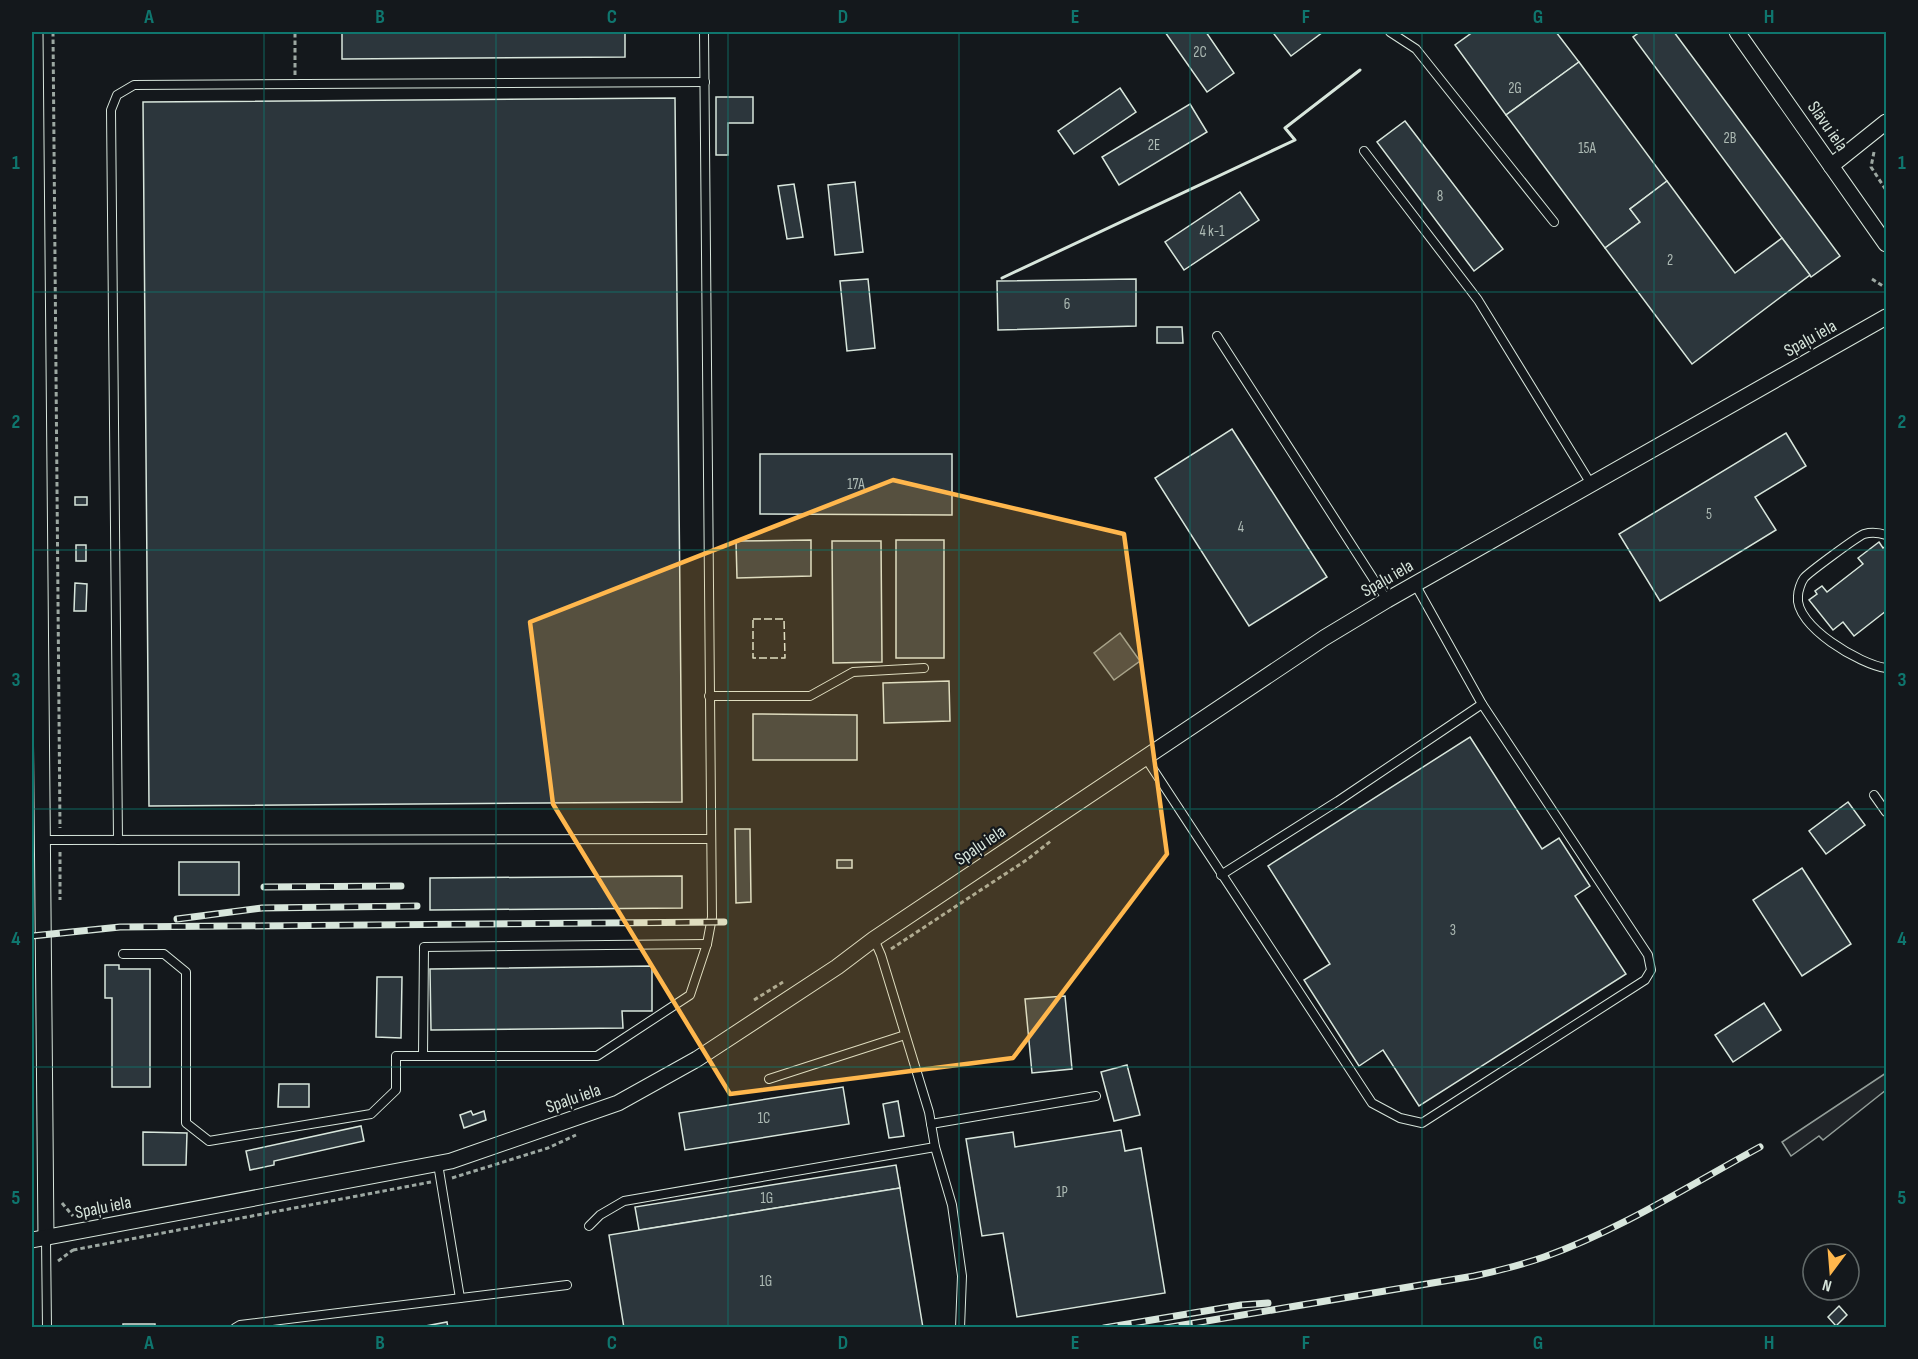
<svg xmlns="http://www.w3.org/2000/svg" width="1918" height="1359" font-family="'Sofia Sans Condensed',sans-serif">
  <rect width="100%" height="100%" fill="#14181c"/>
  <polygon fill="#202428" stroke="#939e99" stroke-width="1.5" points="1886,1073 1886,1090 1823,1140 1819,1136 1791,1156 1782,1142"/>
  <polygon fill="#363b3e" stroke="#939e99" stroke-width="1.5" points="1120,633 1140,661 1114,680 1094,653"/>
  <g fill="#2c363c" stroke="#d8e6dc" stroke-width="1.5">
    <polygon points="342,32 625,32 625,57 342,59"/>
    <polygon points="1165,32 1206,32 1234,73 1207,92"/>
    <polygon points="1277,32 1323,32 1291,56 1274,34"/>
    <polygon points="1473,32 1556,32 1579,62 1506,115 1455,45"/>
    <polygon points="1640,32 1674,32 1840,256 1811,277 1633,37"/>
    <polygon points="1579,62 1667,181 1630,209 1640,222 1605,248 1506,115"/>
    <polygon points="1120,88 1136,112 1074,154 1058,131"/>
    <polygon points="716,97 753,97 753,123 728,123 728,155 716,155"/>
    <polygon points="675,98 682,802 149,806 143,102"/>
    <polygon points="1190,104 1207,132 1119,185 1102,157"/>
    <polygon points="1405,121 1503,249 1474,271 1377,142"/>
    <polygon points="1667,181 1735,273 1782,238 1810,275 1692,364 1605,248 1640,222 1630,209"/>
    <polygon points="855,182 863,252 835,255 828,185"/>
    <polygon points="794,184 803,237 787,239 778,186"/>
    <polygon points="1240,192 1259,220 1184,270 1165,242"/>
    <polygon points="868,279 875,348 847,351 840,281"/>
    <polygon points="1136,279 1136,326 998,330 997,281"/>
    <polygon points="1157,327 1182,327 1183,343 1157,343"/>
    <polygon points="1232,429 1327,577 1249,626 1155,478"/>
    <polygon points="1786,433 1806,466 1755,497 1776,530 1660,601 1619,534"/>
    <polygon points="760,454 952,454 952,515 760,514"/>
    <rect x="75" y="497" width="12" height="8"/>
    <polygon points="811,540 811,576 737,578 736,541"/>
    <rect x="896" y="540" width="48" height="118"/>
    <polygon points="832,541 881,541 882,662 833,663"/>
    <polygon points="1879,542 1883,548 1886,546 1886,611 1854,636 1843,622 1833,630 1809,600 1817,594 1815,591 1822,586 1827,592 1863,564 1858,558"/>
    <rect x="76" y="545" width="10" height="16"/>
    <polygon points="75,583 87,584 86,611 74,611"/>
    <polygon points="949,681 950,721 884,723 883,683"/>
    <polygon points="753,714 857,715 857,760 753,760"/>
    <polygon points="1470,737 1542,849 1559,838 1590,886 1575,896 1626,974 1419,1106 1383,1050 1359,1066 1304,980 1330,964 1268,866"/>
    <polygon points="1848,802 1865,825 1826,854 1809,831"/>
    <polygon points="735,829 750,829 751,902 736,903"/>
    <rect x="837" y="860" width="15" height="8"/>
    <rect x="179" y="862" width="60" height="33"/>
    <polygon points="1802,868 1851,944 1802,976 1753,900"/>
    <polygon points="682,876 682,908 430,910 430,878"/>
    <polygon points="105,965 119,965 119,969 150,969 150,1087 112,1087 112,998 105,998"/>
    <polygon points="652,966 652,1011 622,1011 623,1028 431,1030 430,969"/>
    <polygon points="377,977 402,977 401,1038 376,1037"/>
    <polygon points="1065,996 1072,1069 1032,1073 1025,999"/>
    <polygon points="1764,1003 1781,1030 1733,1062 1715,1035"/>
    <polygon points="1127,1065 1140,1115 1114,1121 1101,1072"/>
    <polygon points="279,1084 309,1084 309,1107 278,1107"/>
    <polygon points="843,1087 849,1124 685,1150 679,1113"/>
    <polygon points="898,1101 904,1136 889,1138 883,1104"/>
    <polygon points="471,1111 473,1115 484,1111 486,1120 464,1128 460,1115"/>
    <polygon points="361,1126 364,1141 274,1161 274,1165 250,1170 246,1151"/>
    <polygon points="1121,1130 1125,1151 1141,1148 1165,1293 1017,1317 1003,1233 982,1236 966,1139 1013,1132 1015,1147"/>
    <polygon points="143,1132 187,1133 186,1165 143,1165"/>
    <polygon points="896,1165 900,1188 639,1230 635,1207"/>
    <polygon points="900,1188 923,1328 624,1328 609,1235"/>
    <polygon points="1839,1306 1847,1315 1836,1326 1828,1317"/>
    <polygon points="447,1322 448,1328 415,1328"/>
    <rect x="123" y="1324" width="32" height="4"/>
  </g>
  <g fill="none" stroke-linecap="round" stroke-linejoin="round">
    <defs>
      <g id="service">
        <polyline points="1390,32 1416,49 1554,222"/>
        <polyline points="1364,151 1478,300 1591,484"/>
        <polyline points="1217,336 1387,600"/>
        <path d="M1886 535C1880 533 1871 532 1864 534 1858 536 1808 573 1804 578 1801 582 1798 591 1798 596 1794 626 1861 665 1886 668"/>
        <polyline points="709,696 810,696 853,672 924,668"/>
        <polyline points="1145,757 1372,1103 1400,1118 1422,1123 1645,980 1651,970 1648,955 1482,704 1415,584"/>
        <polyline points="1874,795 1886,812"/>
        <polyline points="43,840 711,839"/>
        <polyline points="118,840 111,110 117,95 134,85 705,82"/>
        <polyline points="1221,875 1338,801 1482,704"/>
        <polyline points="874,939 881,955 929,1112 935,1147 952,1205 962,1276 960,1328"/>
        <polyline points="123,954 164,954 186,972 186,1123 209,1141 371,1114 396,1090 396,1056 423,1056 424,947 707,944"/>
        <polyline points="423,1056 597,1056 690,995 707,944 712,917 704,32"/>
        <polyline points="769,1079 905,1035"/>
        <polyline points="931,1124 1096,1096"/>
        <polyline points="438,1164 460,1298"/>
        <polyline points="589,1226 600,1215 624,1201 935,1147"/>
        <polyline points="46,1238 47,1328"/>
        <polyline points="235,1328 240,1325 567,1285"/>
      </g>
      <g id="minor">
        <polyline points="35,32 46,1238"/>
        <polyline points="1737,32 1886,244"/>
        <polyline points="1831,166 1886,122"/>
        <polyline points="32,1240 451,1161 618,1103 697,1059 837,967 874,939 1324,638 1387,600 1886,317"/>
      </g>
    </defs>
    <use href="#service" stroke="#d8e6dc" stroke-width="10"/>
    <use href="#minor" stroke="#d8e6dc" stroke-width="17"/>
    <g stroke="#9da8a2" stroke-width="3" stroke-dasharray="4.5 3" stroke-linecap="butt">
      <polyline points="53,32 60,828"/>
      <polyline points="295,75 295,32"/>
      <polyline points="1874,152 1871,167 1886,190"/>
      <polyline points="1872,279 1886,288"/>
      <polyline points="60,852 60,900"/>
      <polyline points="891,949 1028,859 1052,840"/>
      <polyline points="754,1000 783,982"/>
      <polyline points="452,1178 548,1148 576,1135"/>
      <polyline points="62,1203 73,1216"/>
      <polyline points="73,1250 431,1182"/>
      <polyline points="58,1261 73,1250 73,1246"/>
    </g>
    <use href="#service" stroke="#14181c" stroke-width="8"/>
    <use href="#minor" stroke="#14181c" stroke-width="15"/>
    <defs>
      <g id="rail">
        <polyline points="264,887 401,886"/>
        <polyline points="177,919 262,908 417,906"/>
        <polyline points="32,936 120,927 724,922"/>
        <polyline points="1104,1328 1241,1305 1268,1303"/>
        <path d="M1165 1328 1474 1276C1497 1271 1521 1265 1544 1257 1620 1230 1690 1185 1760 1147"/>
      </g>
    </defs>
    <use href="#rail" stroke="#d8e6dc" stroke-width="7"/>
    <use href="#rail" stroke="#14181c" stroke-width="4.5" stroke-dasharray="14" stroke-linecap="butt"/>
    <polygon stroke="#d8e6dc" stroke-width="1.5" stroke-dasharray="8 3" stroke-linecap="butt" points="753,619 784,619 785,658 753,658"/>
    <polyline stroke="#d8e6dc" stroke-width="3" points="1002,278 1295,140 1285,128 1360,70"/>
  </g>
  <path fill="#ffb74d" fill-opacity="0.2" stroke="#ffb74d" stroke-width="4.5" stroke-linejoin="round" d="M893 480 1124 534 1167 854 1013 1058 730 1094 553 804 530 622Z"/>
  <path fill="none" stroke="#0f766e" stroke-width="1.5" stroke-opacity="0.55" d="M264 32V1328M496 32V1328M728 32V1328M959 32V1328M1190 32V1328M1422 32V1328M1654 32V1328M32 292H1886M32 550H1886M32 809H1886M32 1067H1886"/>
  <g text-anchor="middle" stroke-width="4.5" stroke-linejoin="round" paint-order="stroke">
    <g font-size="15" fill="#adbab4">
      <text x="1200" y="57">2C</text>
      <text x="1515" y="93">2G</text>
      <text x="1730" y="143">2B</text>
      <text x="1154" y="150">2E</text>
      <text x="1587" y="153">15A</text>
      <text x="1440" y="201">8</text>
      <text x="1212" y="236">4 k-1</text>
      <text x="1670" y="265">2</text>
      <text x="1067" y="309">6</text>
      <text x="856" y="489">17A</text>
      <text x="1709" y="519">5</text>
      <text x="1241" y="532">4</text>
      <text x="1453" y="935">3</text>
      <text x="764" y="1123">1C</text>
      <text x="1062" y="1197">1P</text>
      <text x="767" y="1203">1G</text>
      <text x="766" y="1286">1G</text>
    </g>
    <g font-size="18" fill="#d8e6dc" stroke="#14181c">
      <text transform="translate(1828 126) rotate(55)" y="6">Slāvu iela</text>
      <text transform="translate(1810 338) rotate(-29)" y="6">Spaļu iela</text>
      <text transform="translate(1387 578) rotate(-30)" y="6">Spaļu iela</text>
      <text transform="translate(980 845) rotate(-34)" y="6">Spaļu iela</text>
      <text transform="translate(573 1098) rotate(-19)" y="6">Spaļu iela</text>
      <text transform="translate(103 1207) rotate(-11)" y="6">Spaļu iela</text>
    </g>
  </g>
  <rect width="1918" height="1359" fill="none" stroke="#14181c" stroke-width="66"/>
  <g transform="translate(1831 1272) rotate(196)"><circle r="28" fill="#14181c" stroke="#626a69" stroke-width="1.5"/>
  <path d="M0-4.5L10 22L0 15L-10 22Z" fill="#ffb74d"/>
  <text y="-9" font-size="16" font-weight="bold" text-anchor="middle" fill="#d8e6dc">N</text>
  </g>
  <rect x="33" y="33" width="1852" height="1293" fill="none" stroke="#0f766e" stroke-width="2"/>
  <g font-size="20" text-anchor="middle" font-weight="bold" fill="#0f766e">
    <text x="149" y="23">A</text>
    <text x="380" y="23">B</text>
    <text x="612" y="23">C</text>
    <text x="843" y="23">D</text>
    <text x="1075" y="23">E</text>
    <text x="1306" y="23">F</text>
    <text x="1538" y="23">G</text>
    <text x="1769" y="23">H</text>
    <text x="16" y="169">1</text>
    <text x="1902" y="169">1</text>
    <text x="16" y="428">2</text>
    <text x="1902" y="428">2</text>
    <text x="16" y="686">3</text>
    <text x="1902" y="686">3</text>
    <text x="16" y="945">4</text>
    <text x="1902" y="945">4</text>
    <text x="16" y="1204">5</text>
    <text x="1902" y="1204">5</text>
    <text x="149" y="1349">A</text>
    <text x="380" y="1349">B</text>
    <text x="612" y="1349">C</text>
    <text x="843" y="1349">D</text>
    <text x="1075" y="1349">E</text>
    <text x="1306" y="1349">F</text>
    <text x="1538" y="1349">G</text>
    <text x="1769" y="1349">H</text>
  </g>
</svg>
